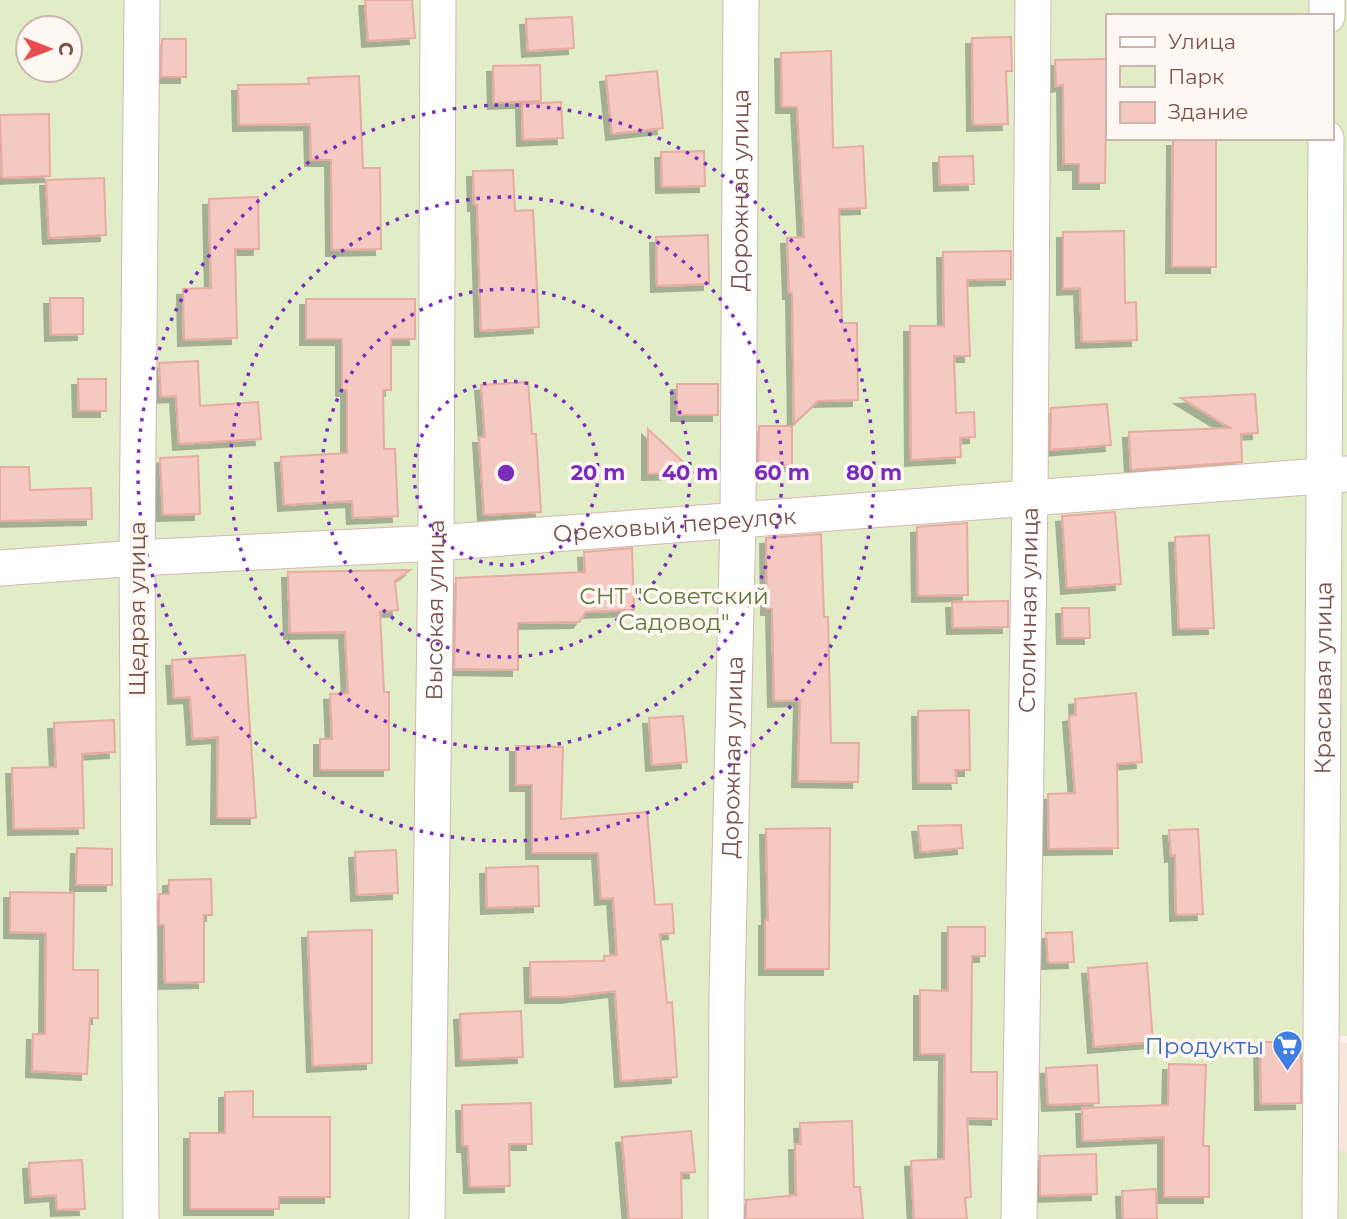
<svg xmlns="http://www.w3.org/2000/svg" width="1347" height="1219" font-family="Montserrat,sans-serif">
  <defs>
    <filter id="shadow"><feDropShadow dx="-6" dy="6" stdDeviation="0" flood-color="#0004"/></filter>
  </defs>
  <rect width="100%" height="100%" fill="#fdf2eb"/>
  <polygon fill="#f8e5dc" points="1328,1043 1347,1043 1347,1219 1325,1219"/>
  <g fill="#e0edc7" fill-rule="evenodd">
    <path d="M0 0H1347V1036L1313 1038 1311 1219H0ZM1107 16H1331V138H1107ZM28 28H70V70H28Z"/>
    <polygon points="1341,1149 1347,1153 1347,1219 1336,1219 1335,1160"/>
  </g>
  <g fill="#f4c9c1" stroke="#e8aaa1" stroke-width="2" filter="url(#shadow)">
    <polygon points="365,0 412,0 415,38 368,41"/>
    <polygon points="572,17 574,48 528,51 526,19"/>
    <polygon points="1011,37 1012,71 1006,71 1008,124 973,125 972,38"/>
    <polygon points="162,39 186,39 186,77 161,77"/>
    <polygon points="831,51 833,148 863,146 866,208 839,209 842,323 857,323 858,400 818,401 794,424 792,293 789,293 787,238 804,237 797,107 782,107 781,53"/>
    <polygon points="1107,59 1105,183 1079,183 1079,164 1064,164 1063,85 1056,86 1055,60"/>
    <polygon points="540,65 541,101 494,103 493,66"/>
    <polygon points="657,71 663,128 612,134 606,76"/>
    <polygon points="359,76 363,168 380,168 381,249 332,250 331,160 311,160 310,124 239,125 238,85 309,84 308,78"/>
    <polygon points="561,102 563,138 523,140 522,104"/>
    <polygon points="49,114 50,176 2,178 0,115"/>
    <polygon points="1173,140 1216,140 1216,267 1172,267"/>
    <polygon points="704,151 705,186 662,187 661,152"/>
    <polygon points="973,156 974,184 940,185 939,157"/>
    <polygon points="513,170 515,211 533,210 539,327 481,331 477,205 474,205 473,171"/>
    <polygon points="104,178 106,235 49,238 46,180"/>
    <polygon points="258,197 259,249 235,249 237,338 184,340 183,289 211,288 209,199"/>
    <polygon points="1124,231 1125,303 1136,302 1137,340 1082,342 1080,288 1063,289 1063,232"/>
    <polygon points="708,235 709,284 657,286 656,237"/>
    <polygon points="1011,251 1011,279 967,280 970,356 954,356 956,413 974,412 975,437 960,438 961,457 911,460 910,326 944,326 943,252"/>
    <polygon points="50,298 83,298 83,334 51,335"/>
    <polygon points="306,299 415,299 415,339 391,339 391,390 383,390 384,449 395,449 398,516 353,518 352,501 284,505 281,457 347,453 347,390 342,390 342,339 306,339"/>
    <polygon points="198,361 200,406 258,402 261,439 179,444 176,396 161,397 159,363"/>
    <polygon points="78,379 106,379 106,411 79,411"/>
    <polygon points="528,382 532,434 536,434 541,512 484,515 479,437 485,437 481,385"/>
    <rect x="677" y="384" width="41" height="31"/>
    <polygon points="1255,394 1258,433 1241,434 1242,462 1131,470 1129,432 1230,428 1181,398"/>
    <polygon points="1107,404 1111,445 1050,450 1051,408"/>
    <polygon points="759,426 792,426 792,465 758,466"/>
    <polygon points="648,429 695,473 648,474"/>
    <polygon points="198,456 200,514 163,515 160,458"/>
    <polygon points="0,467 29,467 30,490 91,488 92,519 0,521"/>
    <polygon points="1115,512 1121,584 1067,588 1062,516"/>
    <polygon points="967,523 968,595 918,596 917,527"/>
    <polygon points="821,534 824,617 828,617 831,743 859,743 858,782 798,781 800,700 774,701 772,609 767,609 766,538"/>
    <polygon points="1209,535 1214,628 1179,629 1175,537"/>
    <polygon points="632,548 634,610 586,612 579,622 518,623 518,670 454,669 456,578 585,572 584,552"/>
    <polygon points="410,570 395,581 398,610 380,612 384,692 389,692 389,770 320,770 320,739 332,739 330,694 348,693 345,632 290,633 288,572"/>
    <polygon points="1008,601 1008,627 953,628 952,602"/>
    <polygon points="1062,608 1089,608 1090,638 1063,638"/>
    <polygon points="245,655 256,818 217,818 218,737 193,739 190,697 174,698 172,660"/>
    <polygon points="1136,693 1142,762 1117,764 1118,848 1049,849 1048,794 1075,793 1069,716 1076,715 1075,699"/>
    <polygon points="969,710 970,770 955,770 957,783 919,783 918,711"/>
    <polygon points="683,716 687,762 652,765 649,718"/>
    <polygon points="114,720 115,752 82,754 84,828 14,829 12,768 56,767 54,723"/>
    <polygon points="516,746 563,747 561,819 647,812 655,905 672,904 674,933 660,934 667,1003 672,1002 677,1077 621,1081 615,991 566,997 531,997 530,962 604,961 604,956 617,955 613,898 601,899 598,853 532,853 532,785 516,785"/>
    <polygon points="961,825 963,848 921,852 918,826"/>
    <polygon points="830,828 829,969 765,969 765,920 768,920 766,829"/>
    <polygon points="1198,829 1203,914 1176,915 1175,855 1171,856 1169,830"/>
    <polygon points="77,848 112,849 112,885 76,885"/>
    <polygon points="396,850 398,893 357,895 355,852"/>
    <polygon points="538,866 539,906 487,908 486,868"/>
    <polygon points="211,879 212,915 204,915 204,982 165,983 164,925 159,925 159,894 169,894 169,880"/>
    <polygon points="10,892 74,893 73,970 98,970 98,1018 90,1018 87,1074 32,1071 33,1034 45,1034 46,933 10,932"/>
    <polygon points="948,927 985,927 985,956 972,956 971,1072 997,1072 997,1119 967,1118 971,1197 965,1198 967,1219 914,1219 911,1161 944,1159 945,1054 920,1054 920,990 948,991"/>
    <polygon points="372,930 372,1063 313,1066 308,932"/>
    <polygon points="1072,932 1074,962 1048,963 1046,933"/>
    <polygon points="1147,963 1153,1042 1094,1047 1088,968"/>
    <polygon points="521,1011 523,1057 462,1060 460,1014"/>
    <polygon points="1260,1042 1301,1042 1301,1103 1261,1104"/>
    <polygon points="1169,1064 1206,1065 1203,1146 1209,1146 1209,1197 1164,1197 1164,1137 1083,1141 1082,1108 1168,1105"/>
    <polygon points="1097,1065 1099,1103 1048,1105 1046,1068"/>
    <polygon points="253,1091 253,1117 330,1117 330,1197 279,1197 279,1209 190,1209 190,1133 225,1133 225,1092"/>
    <polygon points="531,1103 532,1144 509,1144 510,1186 470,1187 468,1146 463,1146 462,1105"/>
    <polygon points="852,1121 854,1187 860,1187 863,1219 746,1219 746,1200 796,1195 795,1144 801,1144 800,1123"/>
    <polygon points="691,1131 695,1172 681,1173 682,1219 629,1219 622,1137"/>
    <polygon points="1096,1154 1097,1194 1040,1196 1040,1156"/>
    <polygon points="82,1160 85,1209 57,1210 56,1195 31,1197 29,1163"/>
    <polygon points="1156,1189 1157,1219 1123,1219 1122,1191"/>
  </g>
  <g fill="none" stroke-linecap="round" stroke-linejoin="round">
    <defs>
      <g id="minor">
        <polyline points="1327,16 1327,0"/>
        <path id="s1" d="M0 568 137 558 436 543 1347 474"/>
        <polyline points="141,1219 137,558 142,0"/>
        <path id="s2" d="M427 1219 436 543 438 0"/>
        <path id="s3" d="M726 1219 727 991 738 520 741 0"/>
        <path id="s4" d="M1019 1219 1030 497 1033 0"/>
        <path id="s5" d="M1320 1219 1326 138"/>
      </g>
    </defs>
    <use href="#minor" stroke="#d4b8b2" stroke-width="37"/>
    <use href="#minor" stroke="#fff" stroke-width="35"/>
  </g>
  <g fill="none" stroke="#7b2cbf" stroke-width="3.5" stroke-dasharray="3.5 7">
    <circle cx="506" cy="473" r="92"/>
    <circle cx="506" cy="473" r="184"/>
    <circle cx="506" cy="473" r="276"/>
    <circle cx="506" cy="473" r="368"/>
  </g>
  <defs>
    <symbol id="supermarket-pin" viewBox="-11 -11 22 30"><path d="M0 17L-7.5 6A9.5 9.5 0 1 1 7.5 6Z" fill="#3f7fe0" stroke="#fff7f2"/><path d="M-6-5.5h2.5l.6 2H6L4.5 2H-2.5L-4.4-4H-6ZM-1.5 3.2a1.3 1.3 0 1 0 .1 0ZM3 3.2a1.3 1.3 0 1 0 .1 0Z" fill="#fff"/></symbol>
  </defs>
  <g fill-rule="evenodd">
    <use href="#supermarket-pin" x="1270" y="1028" width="35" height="47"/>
  </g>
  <g text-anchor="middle" stroke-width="7" stroke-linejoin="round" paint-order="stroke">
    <g font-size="23" fill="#7b514b" stroke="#fff7f2">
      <text dy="8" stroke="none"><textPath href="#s3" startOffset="1029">Дорожная улица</textPath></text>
      <text dy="8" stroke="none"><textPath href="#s1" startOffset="676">Ореховый переулок</textPath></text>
      <text transform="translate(137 609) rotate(-90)" y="8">Щедрая улица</text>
      <text dy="8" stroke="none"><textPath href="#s2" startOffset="609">Высокая улица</textPath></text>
      <text dy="8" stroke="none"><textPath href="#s4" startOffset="609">Столичная улица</textPath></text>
      <text dy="8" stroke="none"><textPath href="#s5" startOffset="541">Красивая улица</textPath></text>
      <text dy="8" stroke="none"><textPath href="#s3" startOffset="462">Дорожная улица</textPath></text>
    </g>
    <g font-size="23" fill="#5f7a40" stroke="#fff7f2">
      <text x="674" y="604">СНТ "Советский<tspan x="674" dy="26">Садовод"</tspan></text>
    </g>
    <g font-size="23" fill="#366cbe" stroke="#fff7f2" text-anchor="end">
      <text x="1264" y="1054">Продукты</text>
    </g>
  </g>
  <circle cx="506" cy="473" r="10" fill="#7b2cbf" stroke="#fff7f2" stroke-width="3.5"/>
  <g font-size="21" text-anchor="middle" font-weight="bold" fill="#7b2cbf" stroke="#fff7f2" stroke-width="7" stroke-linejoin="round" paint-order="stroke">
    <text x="598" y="480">20 m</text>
    <text x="690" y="480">40 m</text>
    <text x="782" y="480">60 m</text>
    <text x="874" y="480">80 m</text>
  </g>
  <rect x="1106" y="14" width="228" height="126" fill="#fff7f2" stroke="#cab5af" stroke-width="2"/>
  <rect x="1120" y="37" width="35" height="10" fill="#ffffff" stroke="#cab5af" stroke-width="2"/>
  <text x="1168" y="49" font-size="21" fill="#7b514b">Улица</text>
  <rect x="1120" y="66" width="35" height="21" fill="#e0edc7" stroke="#cab5af" stroke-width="2"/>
  <text x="1168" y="84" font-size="21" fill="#7b514b">Парк</text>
  <rect x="1120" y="102" width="35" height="21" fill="#f4c9c1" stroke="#cab5af" stroke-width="2"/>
  <text x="1168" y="119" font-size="21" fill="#7b514b">Здание</text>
  <g transform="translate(49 49) rotate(90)"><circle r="33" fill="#fff7f2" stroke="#cab5af" stroke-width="2"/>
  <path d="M0-5L12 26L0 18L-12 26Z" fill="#eb4c4f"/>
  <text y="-10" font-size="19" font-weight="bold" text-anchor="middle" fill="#7b514b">С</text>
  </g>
</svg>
